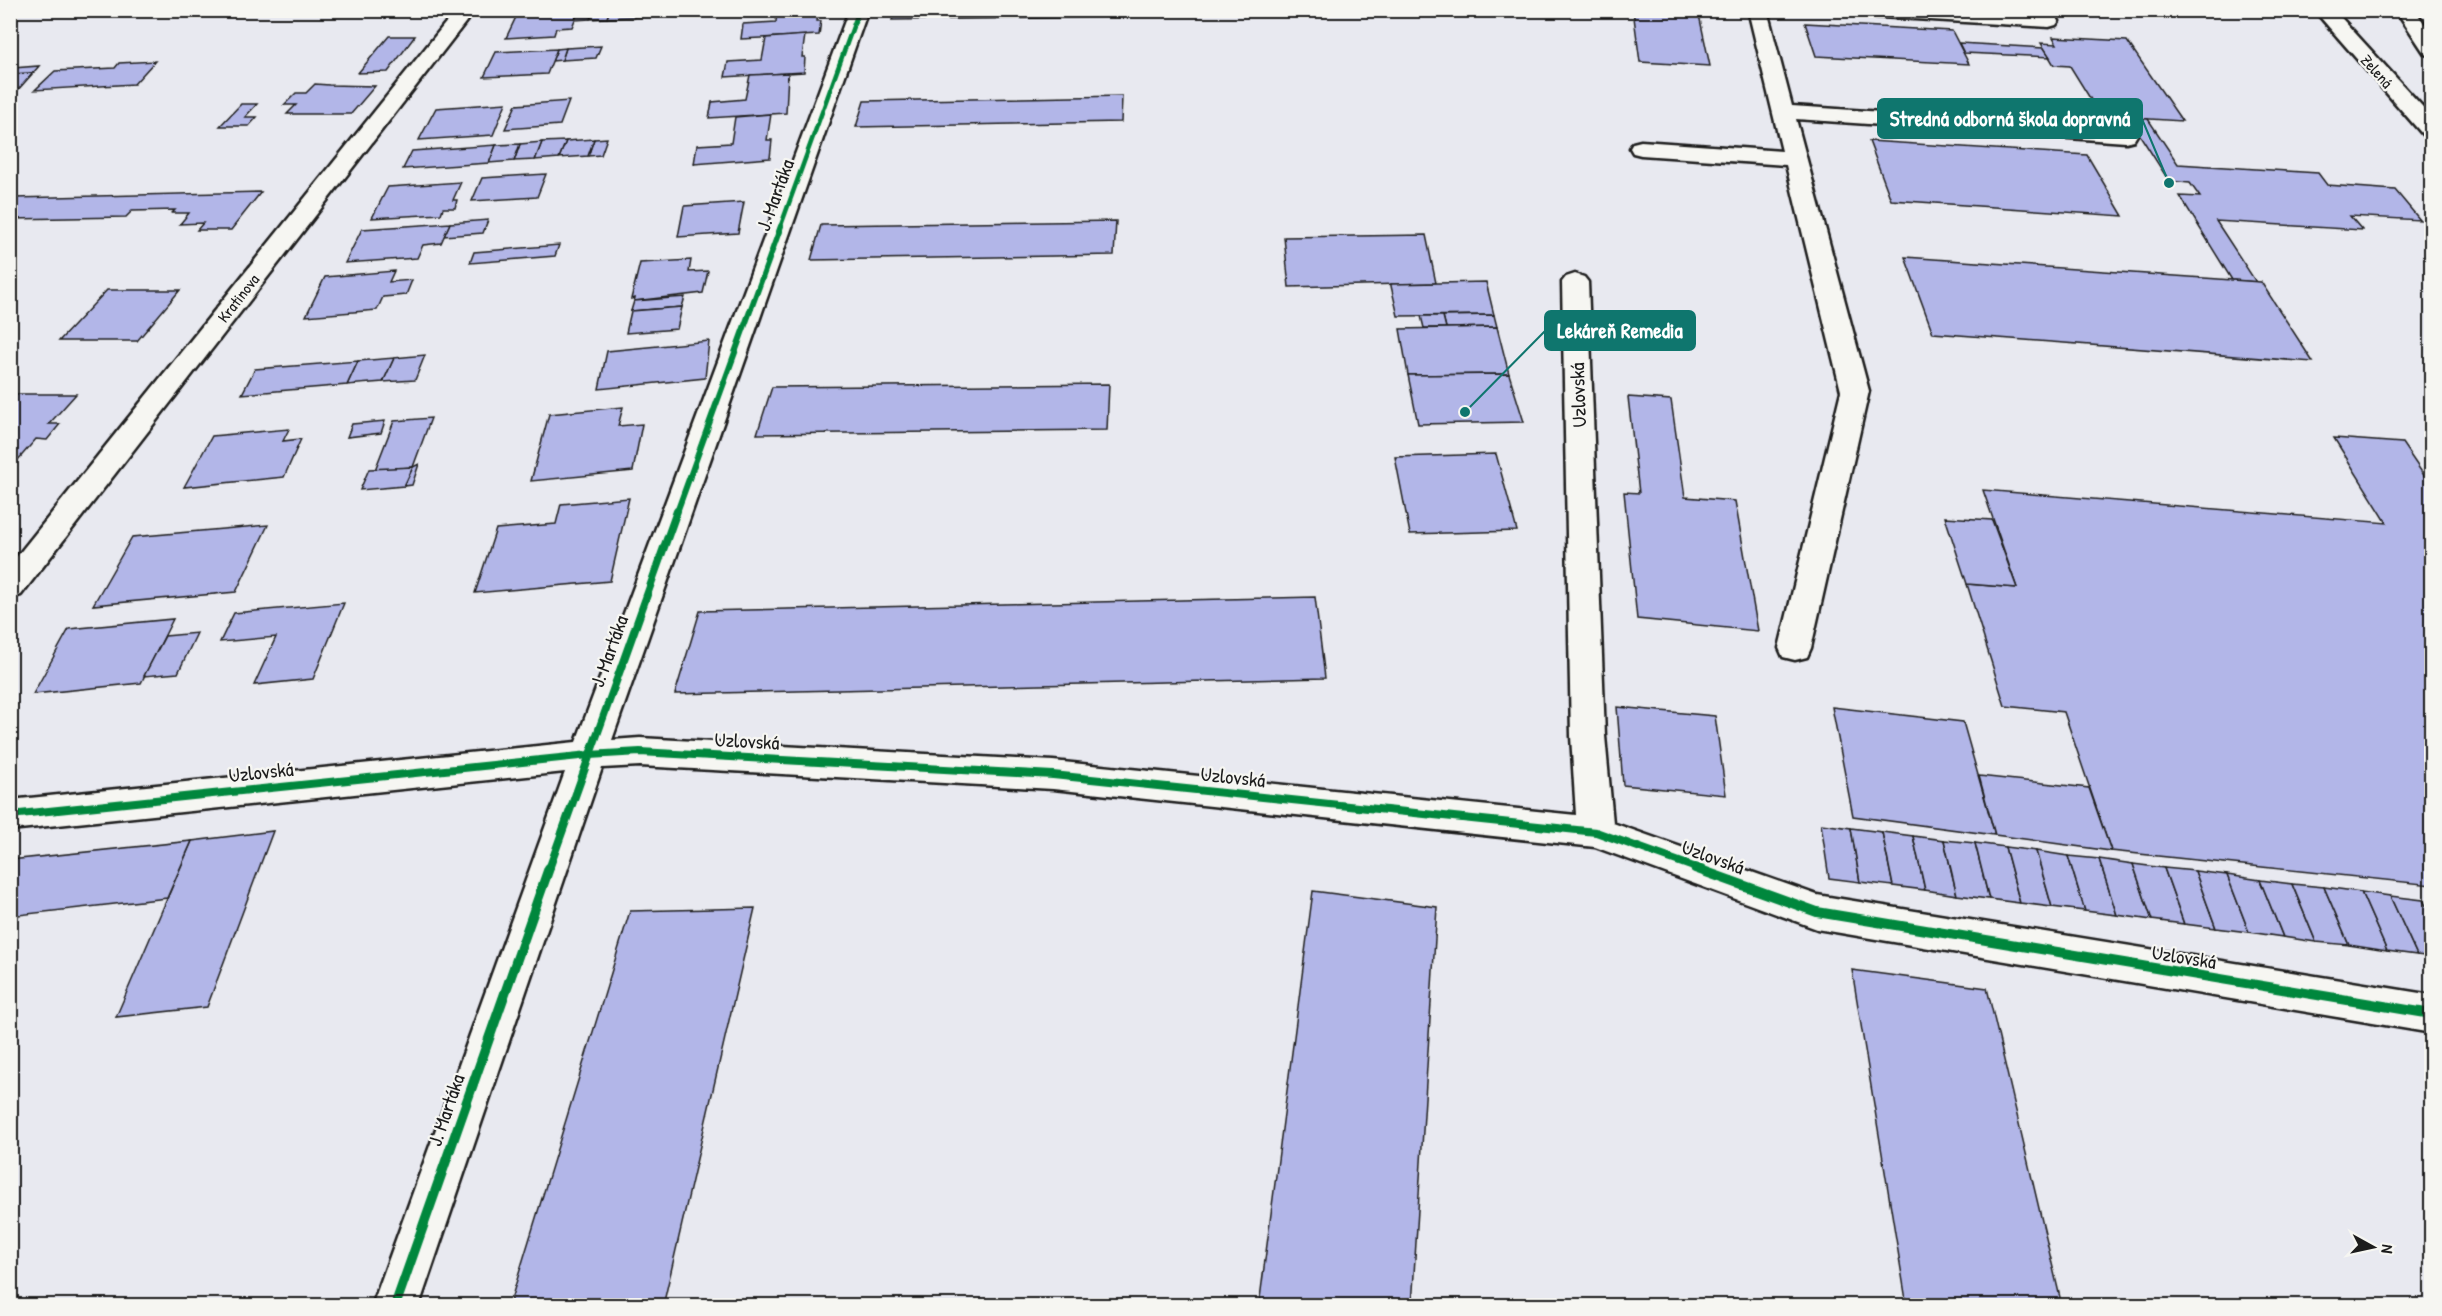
<svg xmlns="http://www.w3.org/2000/svg" width="2442" height="1316" font-family="'Patrick Hand',sans-serif">
  <rect width="100%" height="100%" fill="#e8e9f0"/>
  <filter id="ink" filterUnits="userSpaceOnUse"><feTurbulence type="fractalNoise" baseFrequency=".0167" numOctaves="2"/><feDisplacementMap in="SourceGraphic" scale="12" xChannelSelector="R" yChannelSelector="G"/><feConvolveMatrix kernelMatrix="1 2 1 2 8 2 1 2 1" color-interpolation-filters="sRGB"/></filter>
  <g filter="url(#ink)">
    <g fill="#b2b6e8" stroke="#1c1c1c" stroke-width="1.5">
      <polygon points="610,10 607,18 590,19 593,11"/>
      <polygon points="610,10 656,10 655,16 607,18"/>
      <polygon points="777,10 818,10 817,21 821,21 819,35 741,39 743,24 776,22"/>
      <polygon points="895,10 1126,10 1126,17 892,20"/>
      <polygon points="1633,10 1698,10 1710,66 1640,62"/>
      <polygon points="593,11 590,19 575,20 578,12"/>
      <polygon points="578,12 572,27 556,28 554,35 506,38 517,15"/>
      <polygon points="1805,23 1952,31 1969,64 1816,56"/>
      <polygon points="805,35 802,57 805,57 804,72 725,77 728,62 762,60 766,38"/>
      <polygon points="389,36 415,36 388,72 358,73"/>
      <polygon points="2053,37 2127,41 2182,121 2101,116 2070,66 2054,65 2041,43 2057,44"/>
      <polygon points="1959,43 2044,48 2050,57 1964,53"/>
      <polygon points="601,46 596,58 562,60 566,48"/>
      <polygon points="566,48 562,60 552,61 557,49"/>
      <polygon points="557,49 547,74 484,77 496,52"/>
      <polygon points="155,61 134,84 35,90 55,71 115,68 119,63"/>
      <polygon points="39,66 33,73 10,74 10,70 13,68"/>
      <polygon points="33,73 17,91 10,91 10,74"/>
      <polygon points="788,73 786,113 709,118 712,102 745,99 750,75"/>
      <polygon points="315,84 329,85 375,86 351,114 287,114 296,105 284,105 296,93 306,93"/>
      <polygon points="1122,96 1121,122 856,127 864,101"/>
      <polygon points="569,101 560,125 505,129 516,105"/>
      <polygon points="506,103 493,135 419,140 436,108"/>
      <polygon points="241,104 257,104 245,117 257,117 249,126 220,126"/>
      <polygon points="771,114 767,140 772,140 770,158 694,164 697,145 731,143 735,117"/>
      <polygon points="2129,118 2148,119 2178,164 2318,173 2327,185 2395,190 2420,220 2350,216 2362,230 2216,221 2256,282 2232,280 2180,196 2200,197 2190,183 2169,181"/>
      <polygon points="607,138 601,155 588,156 594,139"/>
      <polygon points="594,139 588,156 559,158 566,141"/>
      <polygon points="566,141 559,158 535,160 542,142"/>
      <polygon points="1869,141 2087,155 2123,216 1891,200"/>
      <polygon points="542,142 535,160 514,161 520,144"/>
      <polygon points="520,144 514,161 489,163 496,145"/>
      <polygon points="496,145 489,163 403,169 412,151"/>
      <polygon points="546,174 537,197 472,201 482,178"/>
      <polygon points="461,182 453,200 457,200 455,208 443,208 441,214 372,218 388,187"/>
      <polygon points="261,192 231,230 197,230 203,223 180,224 189,213 172,213 175,210 132,211 126,217 10,219 10,201 14,198"/>
      <polygon points="744,202 738,233 678,237 684,206"/>
      <polygon points="488,220 483,233 444,236 450,223"/>
      <polygon points="1116,221 1114,255 811,260 821,225"/>
      <polygon points="450,223 441,243 423,245 417,258 345,263 362,229"/>
      <polygon points="1426,235 1436,283 1289,287 1284,237"/>
      <polygon points="559,245 555,256 470,263 474,252"/>
      <polygon points="1905,257 2261,282 2313,362 1933,333"/>
      <polygon points="691,260 689,272 708,271 703,293 634,301 635,298 631,299 640,263"/>
      <polygon points="394,271 389,282 412,280 406,295 383,297 377,310 306,316 325,277"/>
      <polygon points="1486,282 1494,315 1398,316 1391,286 1391,284"/>
      <polygon points="107,290 180,290 137,341 59,341"/>
      <polygon points="685,297 682,307 631,311 634,301"/>
      <polygon points="682,307 677,329 626,333 631,311"/>
      <polygon points="1494,315 1497,327 1446,328 1443,316"/>
      <polygon points="1421,316 1443,316 1446,328 1424,328"/>
      <polygon points="1497,327 1509,374 1408,375 1400,329"/>
      <polygon points="709,341 705,378 599,389 607,351"/>
      <polygon points="425,355 415,380 383,382 394,358"/>
      <polygon points="394,358 383,382 347,385 358,361"/>
      <polygon points="358,361 347,385 242,394 255,369"/>
      <polygon points="1509,374 1524,422 1418,424 1408,375"/>
      <polygon points="1109,384 1107,430 757,434 772,387"/>
      <polygon points="10,394 76,394 49,424 60,424 47,440 36,439 10,469"/>
      <polygon points="1628,397 1671,400 1685,497 1735,501 1758,631 1637,619 1624,492 1639,493"/>
      <polygon points="623,407 618,426 642,424 633,471 531,481 549,414"/>
      <polygon points="431,418 413,467 375,470 394,421"/>
      <polygon points="385,421 381,433 347,437 352,424"/>
      <polygon points="289,429 283,441 301,439 284,477 184,487 212,436"/>
      <polygon points="2334,438 2402,443 2432,487 2432,885 2111,851 2064,712 2005,706 1967,584 2017,588 1983,490 2387,523"/>
      <polygon points="1496,454 1517,531 1410,534 1395,457"/>
      <polygon points="419,464 412,485 404,486 413,467"/>
      <polygon points="413,467 404,486 360,490 369,469"/>
      <polygon points="629,498 610,581 475,593 496,529 556,524 561,504"/>
      <polygon points="1945,517 1992,520 2017,588 1967,584"/>
      <polygon points="268,525 236,592 93,605 132,537"/>
      <polygon points="1315,597 1325,678 675,694 700,611"/>
      <polygon points="344,603 313,679 254,685 276,637 220,642 234,613"/>
      <polygon points="173,619 141,683 33,694 69,629"/>
      <polygon points="197,633 178,673 144,676 165,636"/>
      <polygon points="1617,707 1715,716 1726,795 1623,785"/>
      <polygon points="1832,707 1963,722 1995,835 1853,816"/>
      <polygon points="1979,776 2089,788 2111,851 1995,835"/>
      <polygon points="1821,824 1851,828 1860,882 1829,878"/>
      <polygon points="1851,828 1882,832 1893,886 1860,882"/>
      <polygon points="273,831 207,1007 116,1017 192,841"/>
      <polygon points="1882,832 1913,836 1925,890 1893,886"/>
      <polygon points="1913,836 1944,840 1957,895 1925,890"/>
      <polygon points="1944,840 1975,843 1989,899 1957,895"/>
      <polygon points="192,841 167,898 10,916 10,860"/>
      <polygon points="1975,843 2005,847 2020,903 1989,899"/>
      <polygon points="2005,847 2036,851 2052,907 2020,903"/>
      <polygon points="2036,851 2068,856 2085,911 2052,907"/>
      <polygon points="2068,856 2099,859 2117,915 2085,911"/>
      <polygon points="2099,859 2133,864 2152,920 2117,915"/>
      <polygon points="2133,864 2164,868 2184,924 2152,920"/>
      <polygon points="2164,868 2195,871 2216,928 2184,924"/>
      <polygon points="2195,871 2227,875 2249,932 2216,928"/>
      <polygon points="2227,875 2260,880 2283,937 2249,932"/>
      <polygon points="2260,880 2292,884 2316,942 2283,937"/>
      <polygon points="2292,884 2324,887 2349,945 2316,942"/>
      <polygon points="2324,887 2361,892 2387,951 2349,945"/>
      <polygon points="1313,891 1437,907 1412,1306 1259,1306"/>
      <polygon points="2361,892 2390,896 2417,955 2387,951"/>
      <polygon points="2390,896 2423,900 2432,917 2432,957 2417,955"/>
      <polygon points="755,908 663,1306 509,1306 630,911"/>
      <polygon points="1852,970 1987,988 2062,1306 1907,1306"/>
    </g>
    <g fill="none" stroke-linecap="round" stroke-linejoin="round">
      <defs>
        <g id="minor">
          <polygon points="456,10 475,10 21,595 10,598 10,565"/>
          <polygon points="849,10 868,10 612,740 640,738 1053,761 1576,815 1571,736 1562,282 1566,277 1575,274 1584,277 1588,282 1605,736 1613,823 1817,895 2432,995 2432,1033 1817,929 1595,847 1053,789 640,766 602,768 419,1306 372,1306 565,772 10,830 10,800 576,742"/>
          <polygon points="1748,10 1767,10 1792,106 2126,128 2134,130 2137,135 2134,140 2126,142 1796,119 1869,391 1811,648 1807,657 1795,660 1783,657 1779,648 1841,391 1786,165 1641,155 1633,153 1630,148 1633,143 1641,141 1782,151"/>
          <polygon points="1854,10 1970,10 2049,15 2056,17 2059,21 2056,25 2049,27 1863,16 1856,14"/>
          <polygon points="2314,10 2334,10 2432,117 2432,137 2424,136"/>
          <polygon points="2396,10 2415,10 2432,35 2432,56 2425,54"/>
        </g>
      </defs>
      <use href="#minor" stroke="#1c1c1c" stroke-width="5"/>
      <use href="#minor" fill="#f6f6f2" fill-rule="evenodd"/>
      <defs>
        <polyline id="cycleway-far3" points="780,228 859,10"/>
        <polyline id="cycleway-far2" points="677,512 781,226"/>
        <g id="cycleway-far1">
          <polyline points="10,815 589,755 640,752 1053,775 1596,832 1699,869"/>
          <polyline points="549,869 677,511"/>
        </g>
        <g id="cycleway">
          <polyline points="1695,868 1817,912 2432,1014"/>
          <polyline points="395,1306 549,868"/>
        </g>
      </defs>
      <use href="#cycleway-far3" stroke="#f6f6f2" stroke-width="7"/>
      <use href="#cycleway-far2" stroke="#f6f6f2" stroke-width="9"/>
      <use href="#cycleway-far1" stroke="#f6f6f2" stroke-width="11"/>
      <use href="#cycleway" stroke="#f6f6f2" stroke-width="14"/>
      <use href="#cycleway-far3" stroke="#00873e" stroke-width="4.5"/>
      <use href="#cycleway-far2" stroke="#00873e" stroke-width="6"/>
      <use href="#cycleway-far1" stroke="#00873e" stroke-width="8"/>
      <use href="#cycleway" stroke="#00873e" stroke-width="10"/>
    </g>
  </g>
  <g text-anchor="middle" stroke-width="4.5" stroke-linejoin="round" paint-order="stroke">
    <g font-size="16" fill="#1c1c1c" stroke="#f6f6f2">
      <text transform="translate(2377 71) rotate(48)" y="6">Zelená</text>
      <text transform="translate(238 298) rotate(-52)" y="6">Kratinova</text>
    </g>
    <g font-size="20" fill="#1c1c1c" stroke="#f6f6f2">
      <text transform="translate(775 195) rotate(-70)" y="7">J. Martáka</text>
      <text transform="translate(1578 395) rotate(-92)" y="7">Uzlovská</text>
      <text transform="translate(609 651) rotate(-70)" y="7">J. Martáka</text>
      <text transform="translate(747 741) rotate(3)" y="7">Uzlovská</text>
      <text transform="translate(261 772) rotate(-6)" y="7">Uzlovská</text>
      <text transform="translate(1233 777) rotate(6)" y="7">Uzlovská</text>
      <text transform="translate(1713 857) rotate(20)" y="7">Uzlovská</text>
      <text transform="translate(2184 957) rotate(9)" y="7">Uzlovská</text>
      <text transform="translate(446 1110) rotate(-71)" y="7">J. Martáka</text>
    </g>
  </g>
  <path fill="none" stroke="#0f766e" stroke-width="2" d="M2169 183L2142 119M1465 412L1545 331"/>
  <g fill="#0f766e" stroke="#f6f6f2" stroke-width="2">
    <circle cx="2169" cy="183" r="6"/>
    <circle cx="1465" cy="412" r="6"/>
  </g>
  <g fill="#0f766e" stroke="#0f766e" stroke-width="2">
    <rect x="1878" y="99" width="264" height="39" rx="6"/>
    <rect x="1545" y="311" width="150" height="39" rx="6"/>
  </g>
  <g font-size="21" text-anchor="middle" font-weight="bold" fill="#fff">
    <text x="2010" y="126">Stredná odborná škola dopravná</text>
    <text x="1620" y="338">Lekáreň Remedia</text>
  </g>
  <rect width="2442" height="1316" fill="none" stroke="#f6f6f2" stroke-width="36"/>
  <rect x="18" y="18" width="2406" height="1280" fill="none" stroke="#1c1c1c" stroke-width="2" filter="url(#ink)"/>
  <g transform="translate(2373 1247) rotate(98)" stroke="#f6f6f2" stroke-width="4.5" paint-order="stroke">
  <path d="M0-4.5L10 22L0 15L-10 22Z" fill="#1c1c1c"/>
  <text y="-9" font-size="16" font-weight="bold" text-anchor="middle" fill="#1c1c1c">N</text>
  </g>
</svg>
